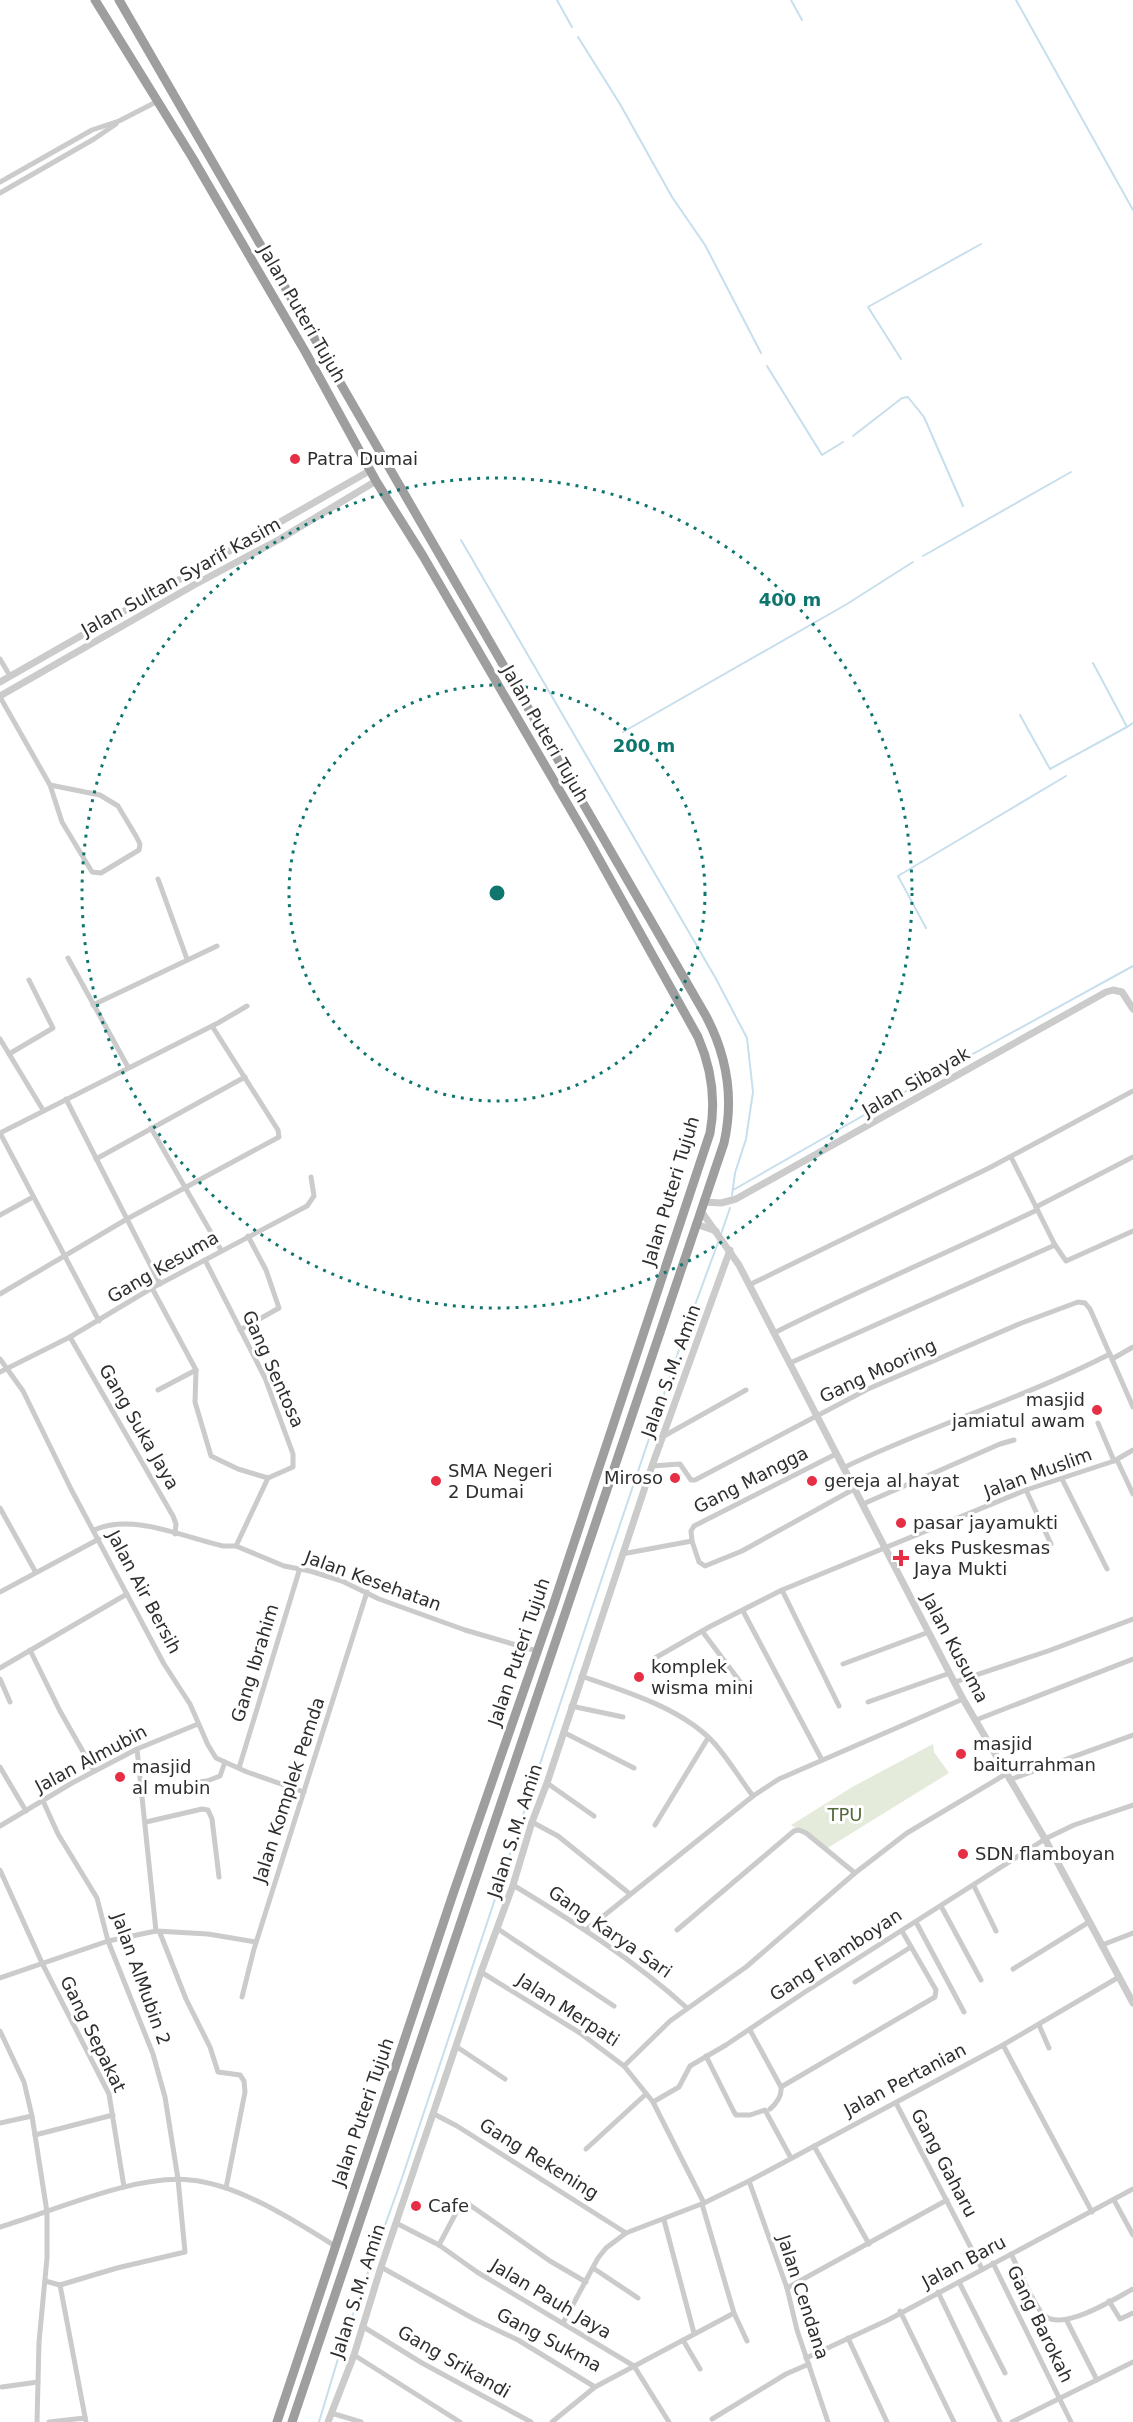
<svg xmlns="http://www.w3.org/2000/svg" width="1133" height="2422" font-family="'DejaVu Sans',sans-serif">
  <rect width="100%" height="100%" fill="#fff"/>
  <polygon fill="#e5ebdb" points="933,1744 934,1752 949,1773 826,1849 791,1825 854,1786"/>
  <g fill="none" stroke-linecap="round" stroke-linejoin="round">
    <g stroke="#c7dfec" stroke-width="2">
      <polyline points="557,0 572,27"/>
      <polyline points="791,0 802,20"/>
      <polyline points="1016,0 1133,210"/>
      <polyline points="578,37 620,104 672,197 705,245 761,353"/>
      <polyline points="901,359 868,307 981,244"/>
      <polyline points="767,366 822,455 843,442"/>
      <polyline points="853,436 902,398 908,397 924,417 963,506"/>
      <polyline points="461,540 715,977 747,1038 753,1092 746,1139 735,1173 732,1195"/>
      <polyline points="923,556 1071,472"/>
      <polyline points="1093,663 1127,727 1133,723"/>
      <polyline points="1020,715 1050,769 1127,727"/>
      <polyline points="623,732 847,604 913,562"/>
      <polyline points="926,928 898,876 1066,776"/>
      <polyline points="733,1190 922,1082 1133,966"/>
      <polyline points="721,1234 730,1208"/>
      <polyline points="319,2422 343,2342 402,2178 606,1566 685,1332 719,1240"/>
    </g>
    <g stroke="#cbcbcb" stroke-width="5">
      <polyline points="0,182 92,130 119,121 158,101"/>
      <polyline points="0,193 94,139 116,124"/>
      <polyline points="0,659 10,676"/>
      <polyline points="0,697 50,785 62,822 92,872 101,873 139,850 140,844 136,836 118,806 100,795 50,785"/>
      <polyline points="158,879 187,959"/>
      <polyline points="68,958 128,1067"/>
      <polyline points="93,1005 217,946"/>
      <polyline points="0,1039 43,1110"/>
      <polyline points="9,1054 53,1028 29,980"/>
      <polyline points="66,1099 160,1284"/>
      <polyline points="151,1128 221,1250"/>
      <polyline points="0,1133 218,1023 247,1006"/>
      <polyline points="0,1133 99,1321"/>
      <polyline points="1011,1157 1055,1245 1066,1261 1133,1231"/>
      <polyline points="96,1159 245,1077"/>
      <polyline points="1036,1207 1133,1157"/>
      <polyline points="0,1215 33,1197"/>
      <polyline points="205,1260 265,1378 293,1454 293,1467 268,1478"/>
      <polyline points="749,1285 989,1168 1133,1091"/>
      <polyline points="152,1288 196,1370 195,1402 211,1456 238,1469 268,1478"/>
      <polyline points="0,1294 127,1219 279,1137 278,1130 212,1026"/>
      <polyline points="240,1330 279,1308 266,1270 248,1236"/>
      <path d="M774 1333C861 1289 950 1252 1037 1210"/>
      <polyline points="70,1337 173,1516 176,1524 175,1534"/>
      <polyline points="0,1359 23,1391 71,1489 164,1664 190,1704 208,1745 216,1758 247,1772 304,1792"/>
      <polyline points="1112,1359 1133,1347"/>
      <polyline points="790,1363 1055,1245"/>
      <polyline points="0,1372 70,1337 152,1288 307,1206 314,1196 311,1177"/>
      <polyline points="158,1390 196,1370"/>
      <polyline points="1098,1423 1114,1461"/>
      <polyline points="664,1436 746,1390"/>
      <polyline points="1117,1460 1133,1494"/>
      <polyline points="652,1466 680,1464 691,1480 695,1480 868,1389 1019,1324 1078,1302 1085,1303 1090,1309 1133,1407"/>
      <path d="M843 1468C930 1426 1024 1398 1110 1354"/>
      <polyline points="1062,1479 1107,1569"/>
      <polyline points="1026,1490 1051,1544"/>
      <polyline points="863,1504 1000,1444 1014,1440"/>
      <polyline points="0,1508 35,1571"/>
      <path d="M94 1530C133 1513 183 1537 223 1546H236L284 1566 310 1571 342 1581 379 1599 465 1630 537 1651"/>
      <polyline points="692,1541 691,1531 694,1526 836,1454"/>
      <polyline points="236,1546 268,1478"/>
      <polyline points="622,1554 692,1541 699,1562 705,1566 742,1551 854,1489"/>
      <polyline points="782,1590 839,1706"/>
      <polyline points="0,1592 99,1539"/>
      <polyline points="743,1611 822,1760"/>
      <polyline points="702,1631 750,1695"/>
      <polyline points="30,1650 60,1711 94,1771"/>
      <polyline points="655,1658 711,1626 782,1590 1026,1490 1114,1461 1133,1450"/>
      <polyline points="843,1664 929,1632"/>
      <polyline points="0,1668 127,1594"/>
      <path d="M581 1676C625 1691 684 1709 715 1744 729 1760 740 1779 753 1796"/>
      <polyline points="0,1679 10,1702"/>
      <polyline points="955,1682 1048,1651 1133,1619"/>
      <polyline points="868,1702 950,1673"/>
      <polyline points="571,1706 623,1717"/>
      <polyline points="976,1720 1133,1659"/>
      <polyline points="563,1732 634,1768"/>
      <polyline points="137,1749 156,1931"/>
      <polyline points="0,1767 26,1811"/>
      <polyline points="239,1768 300,1568"/>
      <polyline points="1009,1780 1133,1735"/>
      <polyline points="197,1782 207,1781 220,1776 225,1762"/>
      <polyline points="547,1783 594,1816"/>
      <polyline points="43,1801 58,1834 97,1898 108,1941 153,2054 165,2097 178,2179 185,2252 117,2268 60,2285 45,2281"/>
      <polyline points="146,1822 202,1809 208,1810 212,1819 219,1877"/>
      <polyline points="532,1822 558,1836 630,1894"/>
      <polyline points="655,1825 708,1738"/>
      <polyline points="0,1826 72,1783 137,1749 198,1724"/>
      <polyline points="0,1870 43,1965 109,2094 124,2187"/>
      <path d="M513 1885C574 1922 634 1960 687 2008"/>
      <polyline points="974,1886 996,1931"/>
      <polyline points="941,1906 981,1980"/>
      <polyline points="916,1922 964,2012"/>
      <polyline points="498,1929 614,2006"/>
      <polyline points="586,1930 753,1796 779,1779 963,1699"/>
      <polyline points="677,1930 794,1831 799,1830 806,1833 855,1873"/>
      <polyline points="160,1933 186,1999 210,2047 218,2072 240,2075 244,2081 245,2092 226,2188"/>
      <polyline points="1102,1945 1133,1933"/>
      <polyline points="1013,1969 1089,1922"/>
      <polyline points="481,1972 580,2033 624,2066 653,2102 704,2203"/>
      <polyline points="0,1978 108,1941 156,1931 208,1934 256,1942"/>
      <polyline points="855,1982 911,1947"/>
      <polyline points="242,1997 254,1949 367,1592"/>
      <polyline points="1039,2025 1049,2048"/>
      <path d="M750 2030 781 2087C782 2096 777 2103 770 2109"/>
      <polyline points="0,2031 24,2082 32,2116 47,2212 47,2258 39,2342 37,2422"/>
      <polyline points="1003,2045 1092,2212"/>
      <polyline points="457,2047 505,2079"/>
      <polyline points="706,2056 734,2112 736,2115 750,2115 765,2110 791,2158"/>
      <polyline points="624,2066 670,2021 746,1967 855,1873 907,1833 1006,1774"/>
      <polyline points="781,2087 935,1997 936,1990 902,1931"/>
      <polyline points="653,2102 679,2087 690,2066 726,2045 805,1992 1045,1839 1074,1825 1133,1805"/>
      <polyline points="896,2103 982,2269"/>
      <polyline points="434,2114 457,2126 626,2233"/>
      <polyline points="0,2123 32,2116"/>
      <polyline points="35,2135 113,2115"/>
      <polyline points="814,2146 869,2244"/>
      <polyline points="586,2149 646,2094"/>
      <polyline points="749,2181 787,2288 797,2330 828,2422"/>
      <polyline points="1114,2200 1133,2235"/>
      <polyline points="702,2204 734,2313 747,2341"/>
      <polyline points="664,2220 694,2333"/>
      <polyline points="396,2223 439,2245 477,2272 634,2366 669,2422"/>
      <path d="M0 2227C54 2211 136 2174 190 2180 238 2184 295 2221 335 2246"/>
      <polyline points="439,2245 457,2211 464,2204 467,2203 550,2261 586,2282"/>
      <path d="M1011 2254C1021 2273 1029 2295 1041 2312 1057 2336 1114 2299 1133 2289"/>
      <polyline points="993,2263 1071,2422"/>
      <polyline points="381,2267 474,2319 518,2340 595,2387 734,2313"/>
      <polyline points="593,2268 638,2298"/>
      <polyline points="959,2282 1005,2373"/>
      <polyline points="60,2285 86,2422"/>
      <polyline points="787,2288 947,2200"/>
      <polyline points="938,2292 1000,2422"/>
      <polyline points="1109,2301 1120,2319 1133,2313"/>
      <polyline points="900,2311 954,2422"/>
      <polyline points="1067,2321 1097,2380"/>
      <polyline points="563,2323 598,2258 606,2248 626,2233 704,2203 749,2181 1003,2045 1119,1977"/>
      <polyline points="362,2326 422,2363 531,2422"/>
      <polyline points="848,2338 887,2422"/>
      <polyline points="683,2340 700,2369"/>
      <polyline points="354,2355 460,2422"/>
      <polyline points="806,2358 888,2320 1133,2189"/>
      <polyline points="2,2387 38,2382"/>
      <polyline points="331,2413 361,2422"/>
      <polyline points="712,2419 786,2374 809,2364"/>
      <polyline points="49,2422 85,2418"/>
      <polyline points="552,2422 595,2387"/>
      <polyline points="1012,2422 1133,2362"/>
    </g>
    <g stroke="#cbcbcb" stroke-width="7">
      <polyline points="0,682 371,470"/>
      <polyline points="0,696 194,585 280,539 376,481"/>
      <polyline points="704,1202 721,1203 736,1199 1106,992 1113,990 1122,992 1133,1009"/>
      <polyline points="701,1211 739,1265 963,1699 1045,1839 1133,2003"/>
      <polyline points="696,1224 716,1231"/>
      <polyline points="328,2422 354,2355 381,2267 481,1972 513,1885 532,1822 547,1783 652,1466 730,1250"/>
    </g>
    <g stroke="#9e9e9e" stroke-width="9">
      <path d="M95 0 192 157 306 353 376 481 423 556 589 841 698 1037C711 1067 716 1101 710 1133L553 1606 452 1897 277 2422"/>
      <path d="M119 0 706 1016C727 1056 734 1099 724 1143L292 2422"/>
    </g>
  </g>
  <g fill="none" stroke="#0f766e" stroke-width="3" stroke-dasharray="3 6">
    <circle cx="497" cy="893" r="208"/>
    <circle cx="497" cy="893" r="415"/>
  </g>
  <g fill="#e62e45" stroke="#fff" stroke-width="2">
    <circle cx="295" cy="459" r="6"/>
    <circle cx="1097" cy="1410" r="6"/>
    <circle cx="675" cy="1478" r="6"/>
    <circle cx="436" cy="1481" r="6"/>
    <circle cx="812" cy="1481" r="6"/>
    <circle cx="901" cy="1523" r="6"/>
    <path d="M898 1549h6v6h6v6h-6v6h-6v-6h-6v-6h6z"/>
    <circle cx="639" cy="1677" r="6"/>
    <circle cx="961" cy="1754" r="6"/>
    <circle cx="120" cy="1777" r="6"/>
    <circle cx="963" cy="1854" r="6"/>
    <circle cx="416" cy="2206" r="6"/>
  </g>
  <g text-anchor="middle" stroke-width="6" stroke-linejoin="round" paint-order="stroke">
    <g font-size="18" fill="#2e2e2e" stroke="#fff">
      <text transform="translate(302 314) rotate(60)" y="6">Jalan Puteri Tujuh</text>
      <text transform="translate(181 577) rotate(-29)" y="6">Jalan Sultan Syarif Kasim</text>
      <text transform="translate(545 734) rotate(60)" y="6">Jalan Puteri Tujuh</text>
      <text transform="translate(916 1082) rotate(-30)" y="6">Jalan Sibayak</text>
      <text transform="translate(671 1191) rotate(-73)" y="6">Jalan Puteri Tujuh</text>
      <text transform="translate(163 1267) rotate(-30)" y="6">Gang Kesuma</text>
      <text transform="translate(273 1369) rotate(66)" y="6">Gang Sentosa</text>
      <text transform="translate(671 1371) rotate(-70)" y="6">Jalan S.M. Amin</text>
      <text transform="translate(878 1371) rotate(-25)" y="6">Gang Mooring</text>
      <text transform="translate(139 1427) rotate(60)" y="6">Gang Suka Jaya</text>
      <text transform="translate(1038 1473) rotate(-20)" y="6">Jalan Muslim</text>
      <text transform="translate(751 1480) rotate(-27)" y="6">Gang Mangga</text>
      <text transform="translate(373 1581) rotate(20)" y="6">Jalan Kesehatan</text>
      <text transform="translate(144 1592) rotate(62)" y="6">Jalan Air Bersih</text>
      <text transform="translate(955 1648) rotate(62)" y="6">Jalan Kusuma</text>
      <text transform="translate(519 1652) rotate(-71)" y="6">Jalan Puteri Tujuh</text>
      <text transform="translate(255 1663) rotate(-73)" y="6">Gang Ibrahim</text>
      <text transform="translate(91 1759) rotate(-28)" y="6">Jalan Almubin</text>
      <text transform="translate(289 1790) rotate(-72)" y="6">Jalan Komplek Pemda</text>
      <text transform="translate(515 1831) rotate(-72)" y="6">Jalan S.M. Amin</text>
      <text transform="translate(610 1932) rotate(35)" y="6">Gang Karya Sari</text>
      <text transform="translate(836 1955) rotate(-33)" y="6">Gang Flamboyan</text>
      <text transform="translate(141 1979) rotate(70)" y="6">Jalan AlMubin 2</text>
      <text transform="translate(568 2010) rotate(33)" y="6">Jalan Merpati</text>
      <text transform="translate(93 2034) rotate(64)" y="6">Gang Sepakat</text>
      <text transform="translate(905 2080) rotate(-28)" y="6">Jalan Pertanian</text>
      <text transform="translate(363 2112) rotate(-71)" y="6">Jalan Puteri Tujuh</text>
      <text transform="translate(539 2159) rotate(32)" y="6">Gang Rekening</text>
      <text transform="translate(944 2163) rotate(62)" y="6">Gang Gaharu</text>
      <text transform="translate(964 2262) rotate(-28)" y="6">Jalan Baru</text>
      <text transform="translate(358 2291) rotate(-72)" y="6">Jalan S.M. Amin</text>
      <text transform="translate(803 2297) rotate(72)" y="6">Jalan Cendana</text>
      <text transform="translate(551 2299) rotate(31)" y="6">Jalan Pauh Jaya</text>
      <text transform="translate(1040 2324) rotate(64)" y="6">Gang Barokah</text>
      <text transform="translate(549 2340) rotate(28)" y="6">Gang Sukma</text>
      <text transform="translate(454 2362) rotate(30)" y="6">Gang Srikandi</text>
    </g>
    <g font-size="18" fill="#2e2e2e" stroke="#fff" text-anchor="start">
      <text x="307" y="465">Patra Dumai</text>
      <text x="1085" y="1406" text-anchor="end">masjid<tspan x="1085" dy="21">jamiatul awam</tspan></text>
      <text x="448" y="1477">SMA Negeri<tspan x="448" dy="21">2 Dumai</tspan></text>
      <text x="663" y="1484" text-anchor="end">Miroso</text>
      <text x="824" y="1487">gereja al hayat</text>
      <text x="913" y="1529">pasar jayamukti</text>
      <text x="914" y="1554">eks Puskesmas<tspan x="914" dy="21">Jaya Mukti</tspan></text>
      <text x="651" y="1673">komplek<tspan x="651" dy="21">wisma mini</tspan></text>
      <text x="973" y="1750">masjid<tspan x="973" dy="21">baiturrahman</tspan></text>
      <text x="132" y="1773">masjid<tspan x="132" dy="21">al mubin</tspan></text>
      <text x="975" y="1860">SDN flamboyan</text>
      <text x="428" y="2212">Cafe</text>
    </g>
    <g font-size="18" fill="#536a3b" stroke="#fff">
      <text x="845" y="1821">TPU</text>
    </g>
  </g>
  <circle cx="497" cy="893" r="9" fill="#0f766e" stroke="#fff" stroke-width="3"/>
  <g font-size="18" text-anchor="middle" font-weight="bold" fill="#0f766e" stroke="#fff" stroke-width="6" stroke-linejoin="round" paint-order="stroke">
    <text x="790" y="606">400 m</text>
    <text x="644" y="752">200 m</text>
  </g>
</svg>
